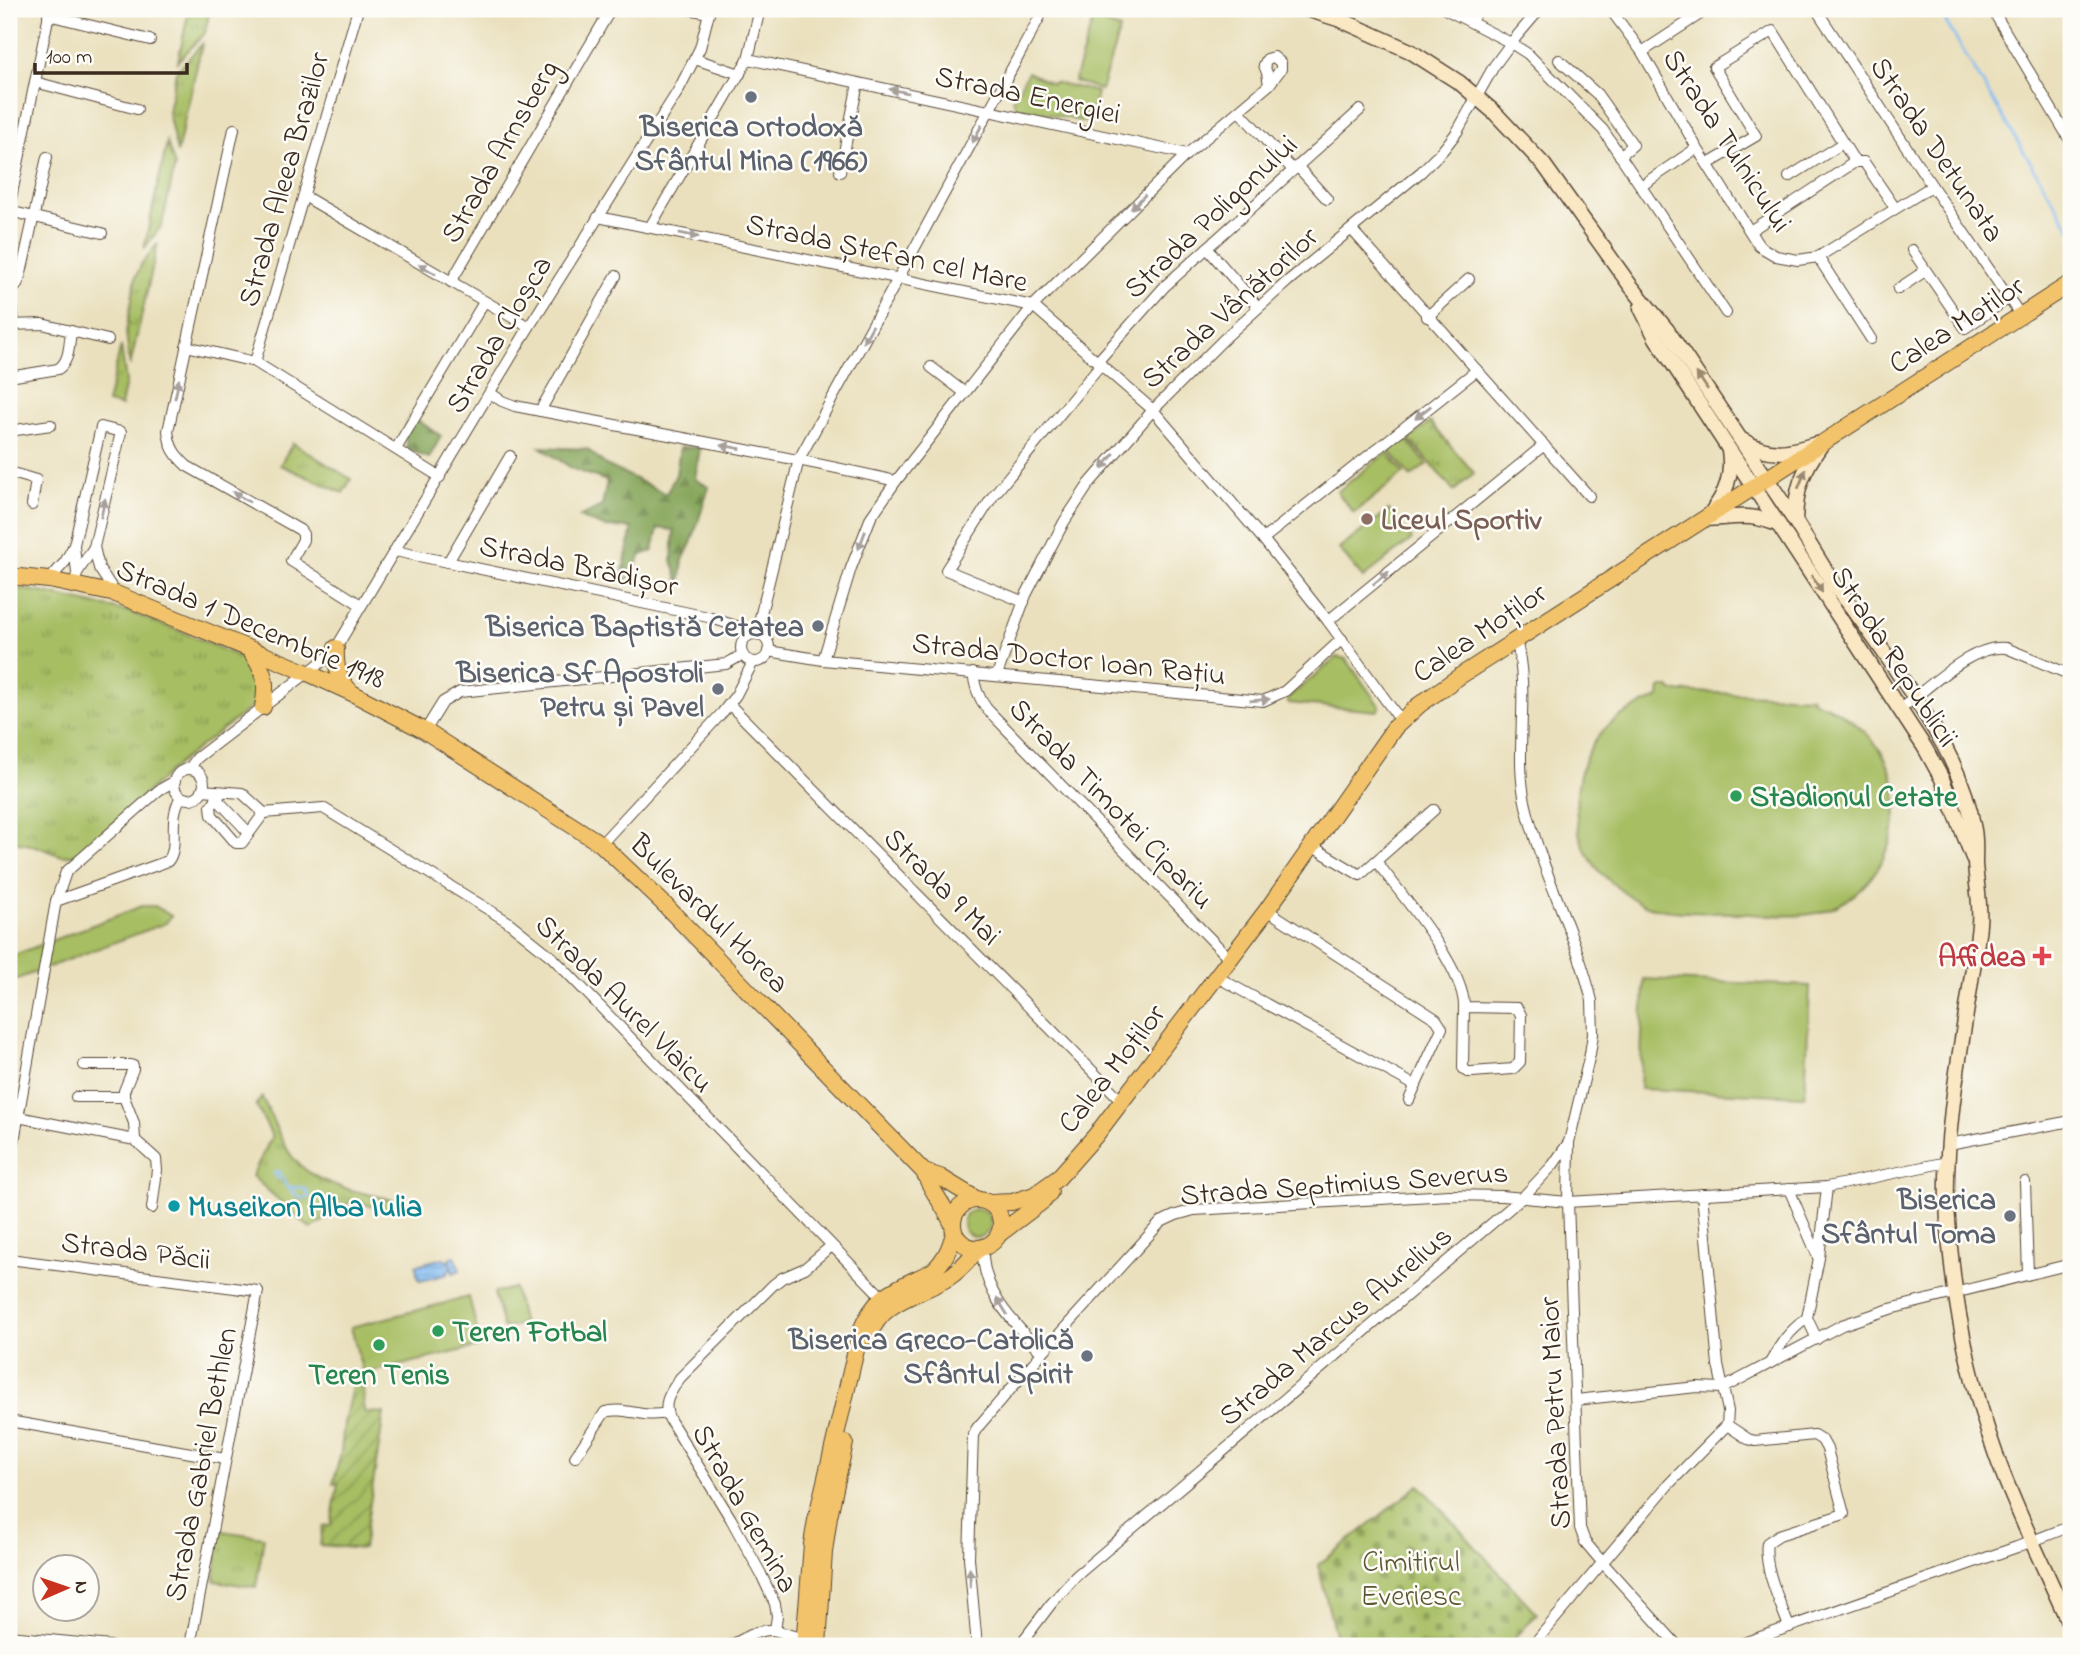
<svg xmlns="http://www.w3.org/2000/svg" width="2080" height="1655" font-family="'Indie Flower',sans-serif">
  <defs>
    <pattern id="forest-firs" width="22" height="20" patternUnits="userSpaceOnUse" patternTransform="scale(1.75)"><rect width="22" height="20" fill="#85a559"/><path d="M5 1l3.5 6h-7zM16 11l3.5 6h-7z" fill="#6e8749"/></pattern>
    <pattern id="cemetery-stones" width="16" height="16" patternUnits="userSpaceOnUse" patternTransform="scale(1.75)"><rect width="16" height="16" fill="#a7be63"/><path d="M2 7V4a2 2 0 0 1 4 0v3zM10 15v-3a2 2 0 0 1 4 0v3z" fill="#899b51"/></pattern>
    <pattern id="park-tufts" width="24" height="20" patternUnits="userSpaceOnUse" patternTransform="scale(1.75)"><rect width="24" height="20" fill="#a7be63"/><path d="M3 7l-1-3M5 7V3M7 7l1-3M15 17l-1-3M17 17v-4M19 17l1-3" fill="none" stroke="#899b51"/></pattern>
    <pattern id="garden-furrows" width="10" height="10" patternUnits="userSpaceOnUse" patternTransform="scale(1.75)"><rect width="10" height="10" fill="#a7be63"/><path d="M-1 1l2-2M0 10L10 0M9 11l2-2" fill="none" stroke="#899b51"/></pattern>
    <pattern id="water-rules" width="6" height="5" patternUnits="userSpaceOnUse" patternTransform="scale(1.75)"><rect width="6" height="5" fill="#83bcf4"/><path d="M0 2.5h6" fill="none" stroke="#6c99c5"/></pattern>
  </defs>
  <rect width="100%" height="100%" fill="#fdfcf7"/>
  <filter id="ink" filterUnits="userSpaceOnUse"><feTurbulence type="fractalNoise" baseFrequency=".0143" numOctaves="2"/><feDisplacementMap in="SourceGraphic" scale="14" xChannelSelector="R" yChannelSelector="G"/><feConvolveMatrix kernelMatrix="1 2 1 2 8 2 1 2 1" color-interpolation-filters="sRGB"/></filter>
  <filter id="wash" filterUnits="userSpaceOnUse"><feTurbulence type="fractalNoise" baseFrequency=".00686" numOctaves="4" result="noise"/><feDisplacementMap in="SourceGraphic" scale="28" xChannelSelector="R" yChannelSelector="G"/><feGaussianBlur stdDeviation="1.57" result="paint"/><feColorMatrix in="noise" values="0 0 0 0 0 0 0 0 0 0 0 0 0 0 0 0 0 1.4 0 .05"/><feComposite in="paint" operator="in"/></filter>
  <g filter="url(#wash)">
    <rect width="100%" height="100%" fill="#eae0bd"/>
    <g fill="#a7be63" stroke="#717440" stroke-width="2">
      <polygon points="1093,20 1120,29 1101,90 1074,81"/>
      <polygon points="1028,72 1052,84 1054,82 1097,92 1090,123 1016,107 1013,99"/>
      <polygon points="1404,436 1427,464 1411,477 1388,449"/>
      <polygon points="1387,452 1404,473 1354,513 1337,492"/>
      <polygon points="1389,510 1412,539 1363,578 1339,549"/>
      <polygon points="1337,657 1346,659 1380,707 1377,711 1288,703 1288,698"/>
      <path d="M1660 688H1670L1671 691 1812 697V700C1850 713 1885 742 1894 783 1906 842 1867 910 1804 915 1781 917 1757 914 1735 913 1707 912 1677 914 1650 907 1641 904 1631 898 1623 892 1609 881 1595 869 1587 853 1573 829 1574 791 1583 765 1596 727 1623 711 1659 698Z"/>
      <polygon points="142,906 155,906 171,916 166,923 9,982 9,957"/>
      <polygon points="1644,979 1810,986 1805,1096 1640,1089"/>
      <circle cx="977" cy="1223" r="14"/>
      <polygon points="514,1288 523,1324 503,1328 494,1293"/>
      <polygon points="469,1297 481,1346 363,1374 351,1327"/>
    </g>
    <g fill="url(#forest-firs)" stroke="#60683c" stroke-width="2">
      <polygon points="410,415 441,436 429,458 407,449 405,428"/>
      <polygon points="540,447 587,449 606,465 666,494 676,475 680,447 700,448 695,479 709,487 692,541 683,560 680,586 672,560 674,530 658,528 653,551 641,555 628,580 622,577 632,528 604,527 579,517 602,506 607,481 573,469"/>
    </g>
    <polygon fill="url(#cemetery-stones)" stroke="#717440" stroke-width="2" points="1419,1485 1537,1614 1508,1646 1338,1646 1318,1565"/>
    <g fill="url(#park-tufts)" stroke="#717440" stroke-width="2">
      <polygon points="189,9 210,9 205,33 178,61"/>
      <polygon points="202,44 177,153 168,112 176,72"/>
      <polygon points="167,142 175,166 162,225 144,249"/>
      <polygon points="158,243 130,366 126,332 136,276 142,263"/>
      <polygon points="121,346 126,382 121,406 107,403"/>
      <polygon points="1430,422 1474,473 1454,491 1409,439"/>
      <polygon points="293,443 351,479 343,493 280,465"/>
      <path d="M9 587 41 592 129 612 185 633 242 658 254 667 260 678 259 699 248 710 181 761 84 851C60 861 60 854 38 847 29 844 19 843 9 841Z"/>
      <path d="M262 1097C271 1115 278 1135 289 1152 311 1187 360 1191 397 1201L385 1211 354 1200 311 1229 252 1176 272 1136 256 1105Z"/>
      <polygon points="221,1531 264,1537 256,1587 214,1581"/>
    </g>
    <polygon fill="url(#garden-furrows)" stroke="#717440" stroke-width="2" points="354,1378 363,1381 364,1412 384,1413 363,1549 320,1545 323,1526 331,1525 338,1483 333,1484 341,1452 344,1423"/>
    <polygon fill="url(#water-rules)" stroke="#5f7389" stroke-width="2" points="455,1256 460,1270 453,1273 452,1267 450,1267 451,1270 447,1271 448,1274 420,1281 417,1274 416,1265 444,1258 445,1261 448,1261 450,1263 449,1258"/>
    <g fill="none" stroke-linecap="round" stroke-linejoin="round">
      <g stroke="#83bcf4" stroke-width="2.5">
        <polyline points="1938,9 2071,230"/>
        <polyline points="278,1179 274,1175 276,1171 279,1172 287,1187 302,1188 307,1190 309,1195 307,1198 300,1198 287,1187"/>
      </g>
    </g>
  </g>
  <g filter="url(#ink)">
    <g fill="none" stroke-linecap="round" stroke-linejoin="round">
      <defs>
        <g id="street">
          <polyline points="688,9 709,13"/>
          <polyline points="1445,9 1511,43 1528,54 1603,130 1726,313"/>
          <polyline points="1610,9 1642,52 1697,148 1759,246 1776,256 1798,260 1818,257 1932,186"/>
          <polyline points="1816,9 1932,186 2021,316"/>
          <polyline points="1992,9 2071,142"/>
          <polyline points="48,15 150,40"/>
          <polyline points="1470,21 1480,9"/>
          <polyline points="1642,52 1708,9"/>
          <polyline points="695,59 740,74"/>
          <polyline points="748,59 1187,154"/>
          <polyline points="1559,60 1597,94 1633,145 1620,156"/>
          <polyline points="35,82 137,109"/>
          <polyline points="1239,111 1293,170"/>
          <path d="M234 129 168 431C170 448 175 455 187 466L300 530 303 534V540L291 561 361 605"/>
          <polyline points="1855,162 1864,162 1895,208"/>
          <polyline points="1708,164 1756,136 1714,67 1773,31 1855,162 1750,231"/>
          <polyline points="1297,166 1327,199"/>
          <polyline points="840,172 858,83"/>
          <polyline points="1789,177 1843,143"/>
          <polyline points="1641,186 1697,148"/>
          <polyline points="304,196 529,327"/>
          <polyline points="9,208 50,9"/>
          <polyline points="9,211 102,233"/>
          <polyline points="598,217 1033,306 1153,410 1263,539 1328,621 1401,721"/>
          <polyline points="650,227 748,59 760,9"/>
          <polyline points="1352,230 1589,496"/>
          <polyline points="1207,248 1258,307"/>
          <polyline points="1912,250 1965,328 2009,298"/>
          <polyline points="1818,257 1871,339"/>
          <polyline points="9,273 14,324"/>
          <polyline points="451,282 611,9"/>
          <polyline points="1898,289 1925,271"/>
          <polyline points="11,290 16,286 20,278 47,157"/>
          <polyline points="1427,317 1469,279"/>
          <polyline points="9,325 42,324 108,340"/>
          <polyline points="186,346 255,362 440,477"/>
          <polyline points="1098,361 1165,286 1360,110"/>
          <polyline points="255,362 358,9"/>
          <polyline points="931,367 965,393"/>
          <path d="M9 377 58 369C70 361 69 345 71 331"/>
          <path d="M490 393 502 401 515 406C642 431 770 452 896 481"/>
          <polyline points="540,411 616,276"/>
          <polyline points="9,431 51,425"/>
          <polyline points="396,449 484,302"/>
          <polyline points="9,472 36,480 32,505"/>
          <polyline points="1263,539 1477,370"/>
          <polyline points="74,546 77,573 75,584"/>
          <polyline points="395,551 708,617 736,626 748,636"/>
          <polyline points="448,562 510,456"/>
          <polyline points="77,573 94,547"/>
          <polyline points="49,580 65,562 74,545 101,427 121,432 94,547 99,568 115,593"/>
          <polyline points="1024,602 946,570 993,496 1101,364"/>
          <polyline points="1328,621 1544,445"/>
          <polyline points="756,634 799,459 899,277 1044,9"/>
          <circle cx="755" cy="648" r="14"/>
          <polyline points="768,651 823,660 1263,701 1285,691 1342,639"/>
          <polyline points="823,660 851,568 871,517 896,481 1033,306 1187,154 1269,85 1281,69 1281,63 1274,57 1267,59 1264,65 1267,73 1269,85"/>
          <path d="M973 673C975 687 978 697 987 709L1230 959"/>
          <polyline points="997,675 1026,595 1064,522 1089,484 1153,410 1227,336 1288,281 1421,172 1443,150 1457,132 1494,66 1511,43 1540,9"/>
          <polyline points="729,704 1122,1101"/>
          <path d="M1900 709C1927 690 1972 643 2006 648L2071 675"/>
          <polyline points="425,731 443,702 460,692 726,664 742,655"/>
          <polyline points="189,769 197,758 328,657 336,648 529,327 678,91 700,48 710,9"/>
          <circle cx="189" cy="784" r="15"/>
          <polyline points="202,790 242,793 264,813 323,808 507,921 552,957 886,1301"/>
          <polyline points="222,792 211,806 212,815 236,843 242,843 264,813"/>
          <polyline points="216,798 249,833"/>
          <polyline points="601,844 722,713 736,695 753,662"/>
          <polyline points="1313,847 1360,875 1434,810"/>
          <path d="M1376 861C1400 893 1465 968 1464 1007L1463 1068 1467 1072H1472L1513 1069 1520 1062 1521 1015 1517 1008 1464 1007"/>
          <polyline points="56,901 66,872 159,790 175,781"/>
          <polyline points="1267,910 1436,1019 1442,1028 1409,1100"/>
          <polyline points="1217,977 1416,1086"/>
          <polyline points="84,1065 130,1065 133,1066 133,1069 124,1091 124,1097 134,1123 135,1140"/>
          <polyline points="76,1097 124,1097"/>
          <polyline points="18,1117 135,1140 156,1159 157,1170 152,1208"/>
          <polyline points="1569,1143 1568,1202 1580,1528 1585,1542 1602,1562 1678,1646"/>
          <polyline points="1949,1144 2071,1121"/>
          <path d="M9 1170 56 901 168 861C180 846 167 819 181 797"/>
          <polyline points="2025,1182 2028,1274"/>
          <polyline points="1789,1189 1818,1257"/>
          <path d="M983 1248C981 1292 1014 1323 1042 1353"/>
          <polyline points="9,1259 258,1291 190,1646"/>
          <polyline points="9,1287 9,1338"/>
          <polyline points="1817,1339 1807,1318 1819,1258 1827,1187"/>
          <path d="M1770 1363C1781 1343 1788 1332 1807 1318"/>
          <polyline points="1723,1388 1842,1325 1890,1309 2071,1264"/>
          <polyline points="1576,1400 1697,1387 1723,1388"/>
          <polyline points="9,1421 225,1459"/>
          <path d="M1727 1425 1748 1439 1755 1441 1814 1435 1822 1440 1827 1449 1844 1514 1779 1535 1767 1543C1763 1567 1781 1604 1789 1627"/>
          <path d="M575 1457 605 1412C625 1406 642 1419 666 1413"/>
          <path d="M775 1630 777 1616 775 1604 761 1574 731 1519 670 1420C661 1403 671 1392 680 1378L773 1285 782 1278 805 1268 831 1246"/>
          <polyline points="9,1636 110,1646"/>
          <path d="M729 1646C743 1640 762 1626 777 1631 787 1633 794 1638 805 1638"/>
          <polyline points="977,1646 969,1558 973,1435 977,1428 1042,1353 1161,1222 1176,1215 1194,1210 1449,1195 1502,1196 1568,1202 1827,1187 1947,1162"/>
          <path d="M1019 1646 1051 1604 1076 1576 1523 1197 1553 1165 1569 1142 1590 1054 1593 1034 1592 1001C1576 934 1542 873 1526 806 1513 752 1531 695 1516 640"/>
          <polyline points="1532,1646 1668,1485 1727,1425 1728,1411 1718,1365 1702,1194"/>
          <polyline points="1735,1646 2017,1547 2071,1526"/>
        </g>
        <g id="secondary">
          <path d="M1306 9 1341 20 1410 51 1460 83 1494 112 1544 165 1630 285 1667 330 1795 521 1835 586C1857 612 1875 639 1894 667 1928 717 1964 768 1974 830 1976 841 1975 852 1975 863 1976 884 1981 903 1979 924 1977 948 1972 972 1969 995 1958 1065 1945 1135 1947 1205 1951 1291 1967 1374 1996 1455 2017 1514 2046 1570 2071 1628"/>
          <polyline points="1641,308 1656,338 1925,748 1942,779 1973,858"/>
          <path d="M1742 440C1770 457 1787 453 1816 444"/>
          <path d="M1711 513C1726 494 1733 475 1729 451"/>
          <path d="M1705 519C1736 518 1749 512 1779 525"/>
          <path d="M1795 521C1796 488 1802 472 1821 445"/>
        </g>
        <g id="primary">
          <path d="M9 576 49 580 116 594 308 673 352 693 425 731 601 844 663 903 924 1172C931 1191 945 1206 953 1225"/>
          <path d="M336 648C335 665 338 679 350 691"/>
          <path d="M250 650C265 672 268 681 263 707"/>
          <polyline points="924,1172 940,1177 976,1199"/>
          <circle cx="977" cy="1224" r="24"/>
          <polyline points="990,1203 1012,1202 1034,1195 1058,1178 1096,1135 1267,910 1395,727 1419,705 1460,676 2071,283"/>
          <polyline points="999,1234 1044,1200 1050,1192"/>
          <path d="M869 1336C882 1300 917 1296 946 1279 959 1272 969 1259 979 1248"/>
          <path d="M804 1646 812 1544 816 1520 860 1333C875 1293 897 1289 933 1271 945 1260 950 1248 954 1233"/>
          <polyline points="818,1646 824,1552 829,1516 845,1443"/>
        </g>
      </defs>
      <use href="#street" stroke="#554536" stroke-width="12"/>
      <use href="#secondary" stroke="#554536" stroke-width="17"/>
      <use href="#primary" stroke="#554536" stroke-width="18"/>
      <use href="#street" stroke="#fff" stroke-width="10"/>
      <use href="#secondary" stroke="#fae7c3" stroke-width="14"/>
      <use href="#primary" stroke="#f2c36a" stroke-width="16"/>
    </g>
    <defs><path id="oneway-solid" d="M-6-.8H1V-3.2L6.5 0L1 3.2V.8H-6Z" transform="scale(1.75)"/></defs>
    <g fill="#a79f9a">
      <use href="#oneway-solid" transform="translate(899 91) rotate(-168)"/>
      <use href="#oneway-solid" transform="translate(977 134) rotate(118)"/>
      <use href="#oneway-solid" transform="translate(1138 202) rotate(135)"/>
      <use href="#oneway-solid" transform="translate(689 235) rotate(11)"/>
      <use href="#oneway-solid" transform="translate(427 269) rotate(-149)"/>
      <use href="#oneway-solid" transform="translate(868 334) rotate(119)"/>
      <use href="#oneway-solid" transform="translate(177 389) rotate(-78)"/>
      <use href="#oneway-solid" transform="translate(1423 412) rotate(142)"/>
      <use href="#oneway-solid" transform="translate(731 447) rotate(-170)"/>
      <use href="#oneway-solid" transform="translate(1108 461) rotate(130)"/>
      <use href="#oneway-solid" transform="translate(241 497) rotate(-150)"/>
      <use href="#oneway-solid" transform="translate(103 508) rotate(-77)"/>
      <use href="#oneway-solid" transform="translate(862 540) rotate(111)"/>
      <use href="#oneway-solid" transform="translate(1381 578) rotate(-39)"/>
      <use href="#oneway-solid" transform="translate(1260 700) rotate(-5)"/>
      <use href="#oneway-solid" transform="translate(1002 1306) rotate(-122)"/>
      <use href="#oneway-solid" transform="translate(970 1578) rotate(-92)"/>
    </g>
    <g fill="#9a8870">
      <use href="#oneway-solid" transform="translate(1702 381) rotate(-124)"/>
      <use href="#oneway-solid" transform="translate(1802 479) rotate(-68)"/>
      <use href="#oneway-solid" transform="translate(1817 584) rotate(58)"/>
    </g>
  </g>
  <g fill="#6b7280" stroke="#fdfcf7" stroke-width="2.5">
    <circle cx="751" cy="97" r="7"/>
    <circle cx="818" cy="626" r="7"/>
    <circle cx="718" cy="689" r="7"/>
    <circle cx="2010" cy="1216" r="7"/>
    <circle cx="1087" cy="1356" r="7"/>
  </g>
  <circle fill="#8d6e63" stroke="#fdfcf7" stroke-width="2.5" cx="1367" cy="519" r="7"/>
  <g fill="#2e9e5b" stroke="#fdfcf7" stroke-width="2.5">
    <circle cx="1736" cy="796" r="7"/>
    <circle cx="438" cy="1331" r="7"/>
    <circle cx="379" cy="1345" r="7"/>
  </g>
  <path fill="#e0444e" stroke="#fdfcf7" stroke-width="2.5" d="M2038.5 945.5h7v7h7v7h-7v7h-7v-7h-7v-7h7z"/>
  <circle fill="#0f9aa8" stroke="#fdfcf7" stroke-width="2.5" cx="174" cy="1206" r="7"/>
  <g text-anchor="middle" stroke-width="5" stroke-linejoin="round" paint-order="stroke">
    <g font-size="30" fill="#3b2a1e" stroke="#fdfcf7">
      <text transform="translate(1028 94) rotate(12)" y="10">Strada Energiei</text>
      <text transform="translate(1728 140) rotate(57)" y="10">Strada Tulnicului</text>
      <text transform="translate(1938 149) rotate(56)" y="10">Strada Detunata</text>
      <text transform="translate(499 151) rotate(-60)" y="10">Strada Arnsberg</text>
      <text transform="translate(283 179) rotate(-74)" y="10">Strada Aleea Brazilor</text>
      <text transform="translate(1210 216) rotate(-43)" y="10">Strada Poligonului</text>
      <text transform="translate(887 252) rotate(12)" y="10">Strada Ștefan cel Mare</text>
      <text transform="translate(1229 307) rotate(-42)" y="10">Strada Vânătorilor</text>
      <text transform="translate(1956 324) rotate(-33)" y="10">Calea Moților</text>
      <text transform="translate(498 334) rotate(-59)" y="10">Strada Cloșca</text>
      <text transform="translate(579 565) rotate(12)" y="10">Strada Brădișor</text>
      <text transform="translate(251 623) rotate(23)" y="10">Strada 1 Decembrie 1918</text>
      <text transform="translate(1479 632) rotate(-34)" y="10">Calea Moților</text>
      <text transform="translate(1895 656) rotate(57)" y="10">Strada Republicii</text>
      <text transform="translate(1069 658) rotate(6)" y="10">Strada Doctor Ioan Rațiu</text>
      <text transform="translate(1112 803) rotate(46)" y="10">Strada Timotei Cipariu</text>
      <text transform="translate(943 886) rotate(45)" y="10">Strada 9 Mai</text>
      <text transform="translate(710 913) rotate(45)" y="10">Bulevardul Horea</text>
      <text transform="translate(625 1003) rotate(45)" y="10">Strada Aurel Vlaicu</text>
      <text transform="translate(1111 1068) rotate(-52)" y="10">Calea Moților</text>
      <text transform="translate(1344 1183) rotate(-4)" y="10">Strada Septimius Severus</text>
      <text transform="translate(136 1250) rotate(7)" y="10">Strada Păcii</text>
      <text transform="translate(1335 1325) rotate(-40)" y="10">Strada Marcus Aurelius</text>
      <text transform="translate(1554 1413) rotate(-93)" y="10">Strada Petru Maior</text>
      <text transform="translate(200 1464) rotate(-79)" y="10">Strada Gabriel Bethlen</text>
      <text transform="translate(746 1508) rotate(61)" y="10">Strada Gemina</text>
    </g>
    <g font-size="30" font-weight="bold" fill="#5b616d" stroke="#fdfcf7" text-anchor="end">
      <text x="751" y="136" text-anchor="middle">Biserica Ortodoxă<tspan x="751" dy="34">Sfântul Mina (1966)</tspan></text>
      <text x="804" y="636">Biserica Baptistă Cetatea</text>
      <text x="704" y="682">Biserica Sf Apostoli<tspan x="704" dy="34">Petru și Pavel</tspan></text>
      <text x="1996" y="1209">Biserica<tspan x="1996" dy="34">Sfântul Toma</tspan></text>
      <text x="1073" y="1349">Biserica Greco-Catolică<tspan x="1073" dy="34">Sfântul Spirit</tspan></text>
    </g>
    <g font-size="30" font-weight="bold" fill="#785e54" stroke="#fdfcf7" text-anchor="start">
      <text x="1381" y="529">Liceul Sportiv</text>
    </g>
    <g font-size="30" font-weight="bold" fill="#27864d" stroke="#fdfcf7" text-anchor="start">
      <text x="1750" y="806">Stadionul Cetate</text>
      <text x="452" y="1341">Teren Fotbal</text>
      <text x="379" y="1384" text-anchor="middle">Teren Tenis</text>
    </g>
    <g font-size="30" font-weight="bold" fill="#be3a42" stroke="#fdfcf7" text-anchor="end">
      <text x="2026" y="966">Affidea</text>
    </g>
    <g font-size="30" font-weight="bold" fill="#0d838f" stroke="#fdfcf7" text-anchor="start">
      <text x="188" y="1216">Museikon Alba Iulia</text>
    </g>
    <g font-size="30" fill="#5b5633" stroke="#fdfcf7">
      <text x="1411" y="1571">Cimitirul<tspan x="1411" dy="34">Everiesc</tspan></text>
    </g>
  </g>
  <rect width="2080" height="1655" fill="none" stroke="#fdfcf7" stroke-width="35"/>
  <g transform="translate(66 1588) rotate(88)"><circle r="33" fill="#fdfcf7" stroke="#afa8a0" stroke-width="2"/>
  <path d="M0-5L12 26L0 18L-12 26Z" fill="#c8321e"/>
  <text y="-10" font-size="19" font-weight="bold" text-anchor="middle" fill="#3b2a1e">N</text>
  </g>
  <path d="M35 63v10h152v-10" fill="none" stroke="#3b2a1e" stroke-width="3.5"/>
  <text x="46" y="63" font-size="21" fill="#3b2a1e" stroke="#fdfcf7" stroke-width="5" paint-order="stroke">100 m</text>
</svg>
